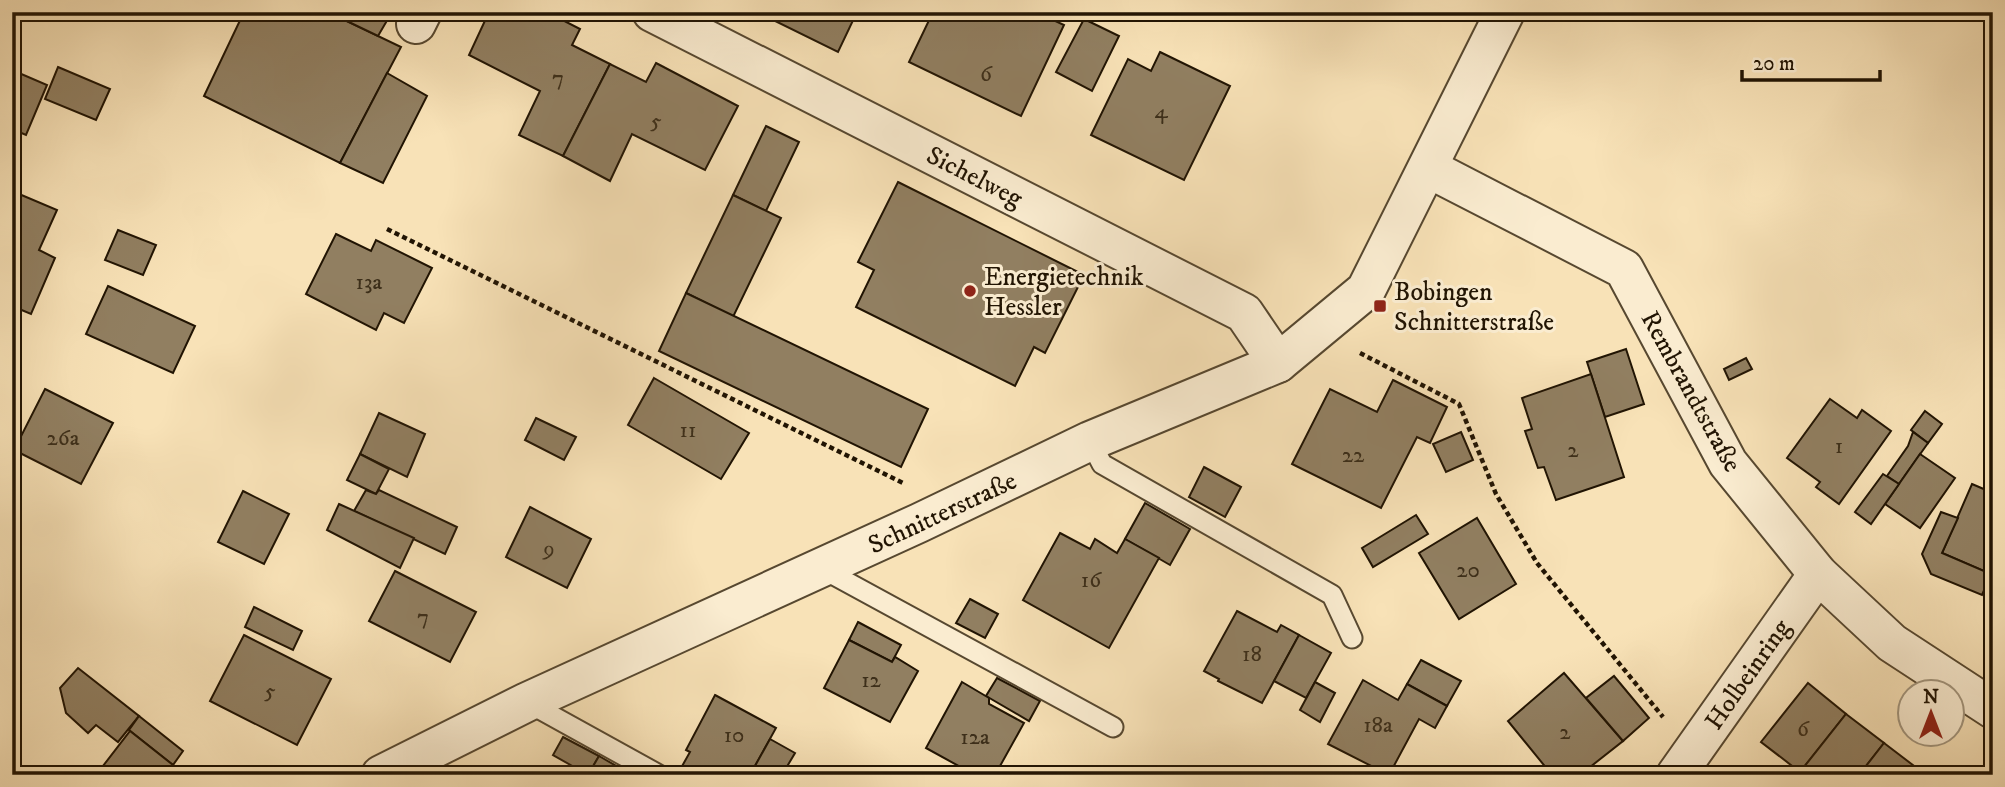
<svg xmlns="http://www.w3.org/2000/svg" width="2005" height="787" font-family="'IM FELL DW Pica',serif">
  <rect width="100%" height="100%" fill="#f8e2b7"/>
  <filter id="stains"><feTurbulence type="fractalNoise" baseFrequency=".00286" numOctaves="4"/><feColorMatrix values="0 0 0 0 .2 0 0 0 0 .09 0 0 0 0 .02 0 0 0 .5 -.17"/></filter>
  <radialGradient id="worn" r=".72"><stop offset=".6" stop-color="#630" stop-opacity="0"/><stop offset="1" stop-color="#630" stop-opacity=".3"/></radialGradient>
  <g fill="#917f61" stroke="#211403" stroke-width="2">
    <polygon points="244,12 328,12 401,47 340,163 204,96"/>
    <polygon points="328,12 392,12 378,36"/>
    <polygon points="489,12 547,12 580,29 572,45 610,64 563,156 519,135 540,91 469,55"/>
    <polygon points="767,12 857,12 838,52 765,16"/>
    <polygon points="933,12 1036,12 1064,25 1021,116 909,62"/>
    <polygon points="1084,19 1119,36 1092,91 1056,72"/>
    <polygon points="1160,52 1230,86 1184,180 1091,135 1128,59 1151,71"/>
    <polygon points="656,63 738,106 705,170 632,134 610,181 563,156 610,64 646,82"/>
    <polygon points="58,67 110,89 96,120 45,99"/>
    <polygon points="12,70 47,85 26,135 12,129"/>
    <polygon points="387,73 427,96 383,183 340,163"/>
    <polygon points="766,126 799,142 766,211 733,195"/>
    <polygon points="898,182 1084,275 1045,353 1034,347 1015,386 856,307 874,270 858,262"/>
    <polygon points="12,191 57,210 39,250 55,258 31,314 12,306"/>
    <polygon points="733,195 781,218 733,317 686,293"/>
    <polygon points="118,230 156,245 143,275 105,260"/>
    <polygon points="336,234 371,251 376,240 432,268 404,323 384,313 376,330 306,294"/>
    <polygon points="108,286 195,326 173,373 86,334"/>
    <polygon points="686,293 928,409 901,467 659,351"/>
    <polygon points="1626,349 1644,404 1605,417 1587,362"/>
    <polygon points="1746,358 1752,369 1729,380 1724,369"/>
    <polygon points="1591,374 1624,477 1556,500 1544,467 1538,468 1525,431 1532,429 1522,398"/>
    <polygon points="654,378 749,433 721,479 628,425"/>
    <polygon points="1393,380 1447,407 1430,443 1417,437 1381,508 1292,464 1330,389 1377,412"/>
    <polygon points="45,389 113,423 81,484 14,450"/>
    <polygon points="1830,399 1857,418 1862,410 1891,431 1839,504 1816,487 1820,482 1787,458"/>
    <polygon points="1925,411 1942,424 1928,443 1911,430"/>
    <polygon points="379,413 425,434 407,477 360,454"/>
    <polygon points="536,418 576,437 564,460 525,440"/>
    <polygon points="1461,432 1473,460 1446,472 1433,444"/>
    <polygon points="1913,432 1928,443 1899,484 1887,476 1908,446"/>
    <polygon points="360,454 389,469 376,494 347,480"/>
    <polygon points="1920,454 1955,478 1920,528 1885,504"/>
    <polygon points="1204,467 1241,487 1225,517 1189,497"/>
    <polygon points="1883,474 1899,484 1871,524 1855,512"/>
    <polygon points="1972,484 1993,493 1993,575 1942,553"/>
    <polygon points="366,490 376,494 379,490 457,527 445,554 354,511"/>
    <polygon points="243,491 289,514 264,564 218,542"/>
    <polygon points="1145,503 1190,529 1170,565 1125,539"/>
    <polygon points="339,504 414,538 400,568 327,530"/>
    <polygon points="530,507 591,539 567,588 506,557"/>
    <polygon points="1941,512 1958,518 1942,553 1991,574 1982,595 1931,574 1922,554"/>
    <polygon points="1416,515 1428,534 1373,567 1362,548"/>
    <polygon points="1477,518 1516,584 1459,619 1419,553"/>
    <polygon points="1060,533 1090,549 1095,539 1117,553 1125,539 1159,558 1109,648 1023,600"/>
    <polygon points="395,571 476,612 450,662 369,621"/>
    <polygon points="970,599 998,614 985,638 956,623"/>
    <polygon points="254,607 302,631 293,650 245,627"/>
    <polygon points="1237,611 1277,632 1281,625 1299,635 1262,703 1218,681 1219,679 1204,671"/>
    <polygon points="858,622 901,645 892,662 849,640"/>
    <polygon points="244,635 331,679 297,745 210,701"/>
    <polygon points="1299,635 1331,653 1306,698 1274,681"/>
    <polygon points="849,640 892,662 895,657 918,671 890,722 824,688"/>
    <polygon points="1421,660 1461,681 1447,706 1407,684"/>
    <polygon points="78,668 139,716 118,742 96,725 88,733 66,713 60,688"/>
    <polygon points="1564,673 1623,741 1580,775 1552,775 1508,721"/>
    <polygon points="1614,676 1649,718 1623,741 1586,698"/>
    <polygon points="997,678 1040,701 1029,721 986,696"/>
    <polygon points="1363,680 1398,700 1407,684 1447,706 1435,728 1419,719 1389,775 1328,744"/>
    <polygon points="962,682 989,698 989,704 1024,723 995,775 975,775 926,748"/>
    <polygon points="1315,682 1335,693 1320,722 1300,710"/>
    <polygon points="1808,683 1846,714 1800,772 1761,742"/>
    <polygon points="715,695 776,728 750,775 725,775 715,769 712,775 694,775 681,768 690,752 686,750"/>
    <polygon points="1846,714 1884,743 1859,775 1803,775 1800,772"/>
    <polygon points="139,716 183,751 173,765 129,730"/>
    <polygon points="130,731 173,765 185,775 96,775"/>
    <polygon points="563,737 599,756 588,775 553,755"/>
    <polygon points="770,739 795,753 782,775 750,775"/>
    <polygon points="1884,743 1922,772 1920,775 1859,775"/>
    <polygon points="599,756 632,775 588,775"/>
  </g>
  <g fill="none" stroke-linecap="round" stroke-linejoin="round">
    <defs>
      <g id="lane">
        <polyline points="1090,441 1102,464 1332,595 1352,638"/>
        <polyline points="821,568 1113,727"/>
        <polyline points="527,702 659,775"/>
      </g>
      <g id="street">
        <polyline points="652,12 1244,313 1278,363"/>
        <polyline points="416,24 422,12"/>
        <polyline points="1428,168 1624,269 1728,463 1818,574 1892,643 1993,709"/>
        <polyline points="381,775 527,702 919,523 1090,441 1278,363 1366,290 1505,12"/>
        <polyline points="1676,775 1818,574"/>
      </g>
    </defs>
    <use href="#lane" stroke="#574830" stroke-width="23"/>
    <use href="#street" stroke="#574830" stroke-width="42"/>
    <g stroke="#211403" stroke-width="4.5" stroke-dasharray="5 3.5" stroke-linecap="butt">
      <polyline points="387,229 903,483"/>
      <polyline points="1360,353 1459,404 1496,494 1537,563 1663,717"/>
    </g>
    <use href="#lane" stroke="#faecd0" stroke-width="19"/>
    <use href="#street" stroke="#faecd0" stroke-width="38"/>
  </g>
  <g fill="#8f2418" stroke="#faecd0" stroke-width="2.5">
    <circle cx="970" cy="291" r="7"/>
    <rect x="1373" y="299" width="14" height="14" rx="3.5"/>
  </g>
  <g text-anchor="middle" stroke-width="6" stroke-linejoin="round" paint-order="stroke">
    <g font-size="23" fill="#3d2f1a">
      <text x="986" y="81">6</text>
      <text x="558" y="85">7</text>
      <text x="1161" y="118">4</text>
      <text x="656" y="128">5</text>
      <text x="369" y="289">13a</text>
      <text x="688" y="437">11</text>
      <text x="63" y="445">26a</text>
      <text x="1839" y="453">1</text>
      <text x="1573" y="457">2</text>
      <text x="1353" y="462">22</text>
      <text x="549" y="556">9</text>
      <text x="1468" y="577">20</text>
      <text x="1091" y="587">16</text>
      <text x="423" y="624">7</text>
      <text x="1252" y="661">18</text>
      <text x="871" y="687">12</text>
      <text x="270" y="698">5</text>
      <text x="1378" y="732">18a</text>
      <text x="1803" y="736">6</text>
      <text x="1565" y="739">2</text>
      <text x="734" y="742">10</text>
      <text x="975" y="744">12a</text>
    </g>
    <g font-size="26" fill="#211403" stroke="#faecd0">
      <text transform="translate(975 176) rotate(27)" y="9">Sichelweg</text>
      <text transform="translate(1692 391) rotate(61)" y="9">Rembrandtstraße</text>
      <text transform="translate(942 512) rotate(-25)" y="9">Schnitterstraße</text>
      <text transform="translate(1747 674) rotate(-55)" y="9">Holbeinring</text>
    </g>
    <g font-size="26" fill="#211403" stroke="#faecd0" text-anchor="start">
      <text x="984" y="285">Energietechnik<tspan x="984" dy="30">Hessler</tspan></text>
      <text x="1394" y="300">Bobingen<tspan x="1394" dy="30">Schnitterstraße</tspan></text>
    </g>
  </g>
  <rect width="2005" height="787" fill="none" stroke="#f8e2b7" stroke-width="42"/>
  <rect x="14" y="14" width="1977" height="759" fill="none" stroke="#211403" stroke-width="3.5"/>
  <rect x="21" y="21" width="1963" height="745" fill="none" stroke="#211403" stroke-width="2"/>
  <g transform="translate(1931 713)"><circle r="33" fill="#faecd0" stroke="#a3967e" stroke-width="2"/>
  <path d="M0-5L12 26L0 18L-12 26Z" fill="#8f2418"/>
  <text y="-10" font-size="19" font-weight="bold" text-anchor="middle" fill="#211403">N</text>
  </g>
  <path d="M1742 70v10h138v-10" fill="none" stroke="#211403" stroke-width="3.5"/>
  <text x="1753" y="70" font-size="21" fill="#211403" stroke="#faecd0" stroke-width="5" paint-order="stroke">20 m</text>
  <rect width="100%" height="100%" filter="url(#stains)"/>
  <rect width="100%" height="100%" fill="url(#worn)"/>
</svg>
